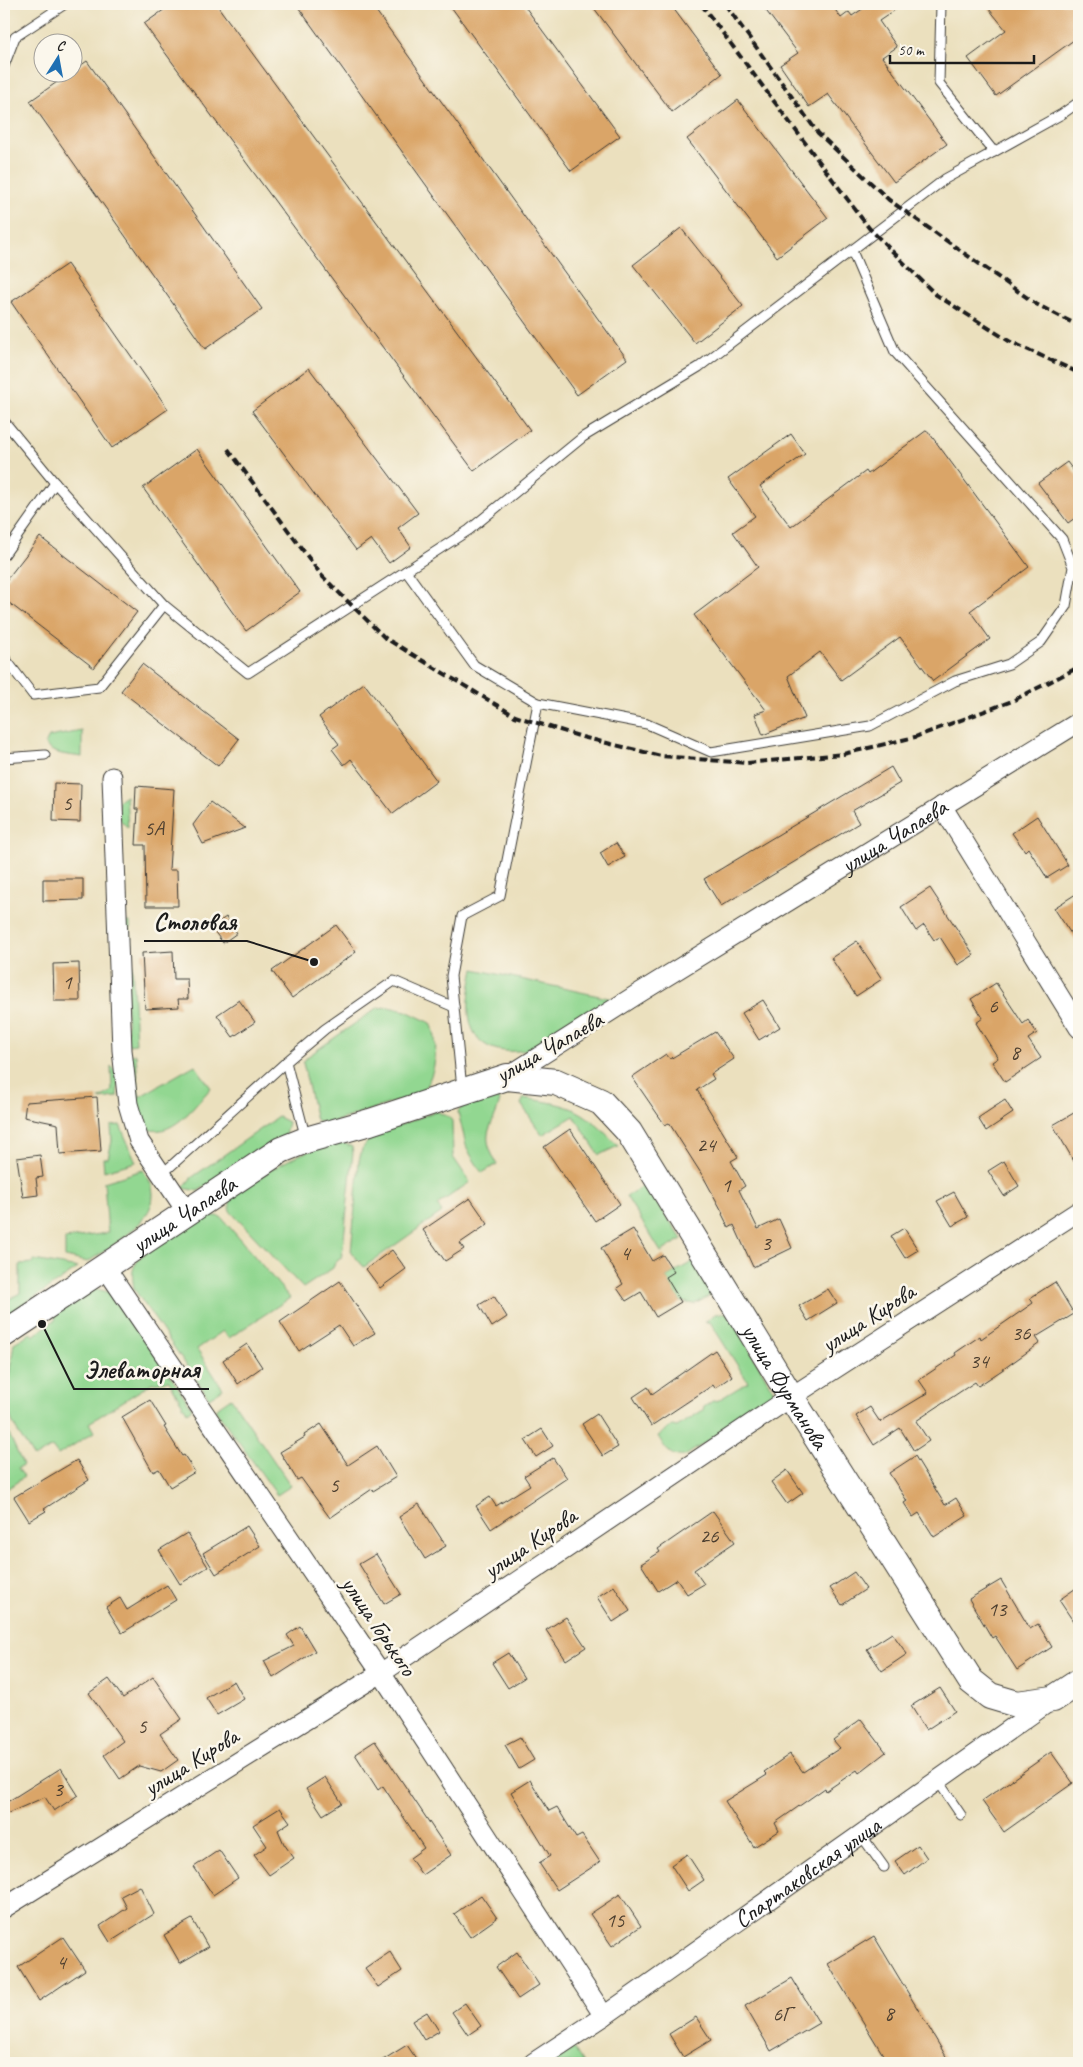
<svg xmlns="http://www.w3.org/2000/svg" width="1083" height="2067" font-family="Caveat,sans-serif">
  <rect width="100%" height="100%" fill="#fbf7ec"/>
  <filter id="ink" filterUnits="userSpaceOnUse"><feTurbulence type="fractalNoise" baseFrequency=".02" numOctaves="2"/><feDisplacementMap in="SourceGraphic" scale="10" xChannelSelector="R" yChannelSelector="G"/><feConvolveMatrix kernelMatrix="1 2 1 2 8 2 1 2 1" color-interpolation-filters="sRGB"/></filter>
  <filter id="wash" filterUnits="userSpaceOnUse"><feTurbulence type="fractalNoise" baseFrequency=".0096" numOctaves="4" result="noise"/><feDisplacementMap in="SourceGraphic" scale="20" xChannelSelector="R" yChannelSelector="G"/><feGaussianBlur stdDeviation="1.12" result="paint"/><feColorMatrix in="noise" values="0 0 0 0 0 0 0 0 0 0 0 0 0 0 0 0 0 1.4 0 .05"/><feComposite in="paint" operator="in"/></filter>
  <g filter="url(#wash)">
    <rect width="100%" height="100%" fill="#ebe0be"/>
    <g fill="#92d791" stroke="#577a56">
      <path d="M82 731V757C72 755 50 755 45 744L49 737Z"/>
      <polygon points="126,796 128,828 119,819 118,801"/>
      <polygon points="124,922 130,922 136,1044 128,1045"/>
      <path d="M474 969 613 999 539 1047C520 1053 488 1056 475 1034 464 1015 470 989 474 969Z"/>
      <path d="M388 1007 406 1011 431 1023C440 1043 436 1080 419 1094L327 1124 316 1120 303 1063 307 1057 377 1008Z"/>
      <path d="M136 1054 139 1097 195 1065 211 1088C194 1106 171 1142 142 1127L134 1102 129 1055Z"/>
      <path d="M111 1066C120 1073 118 1086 117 1097L99 1099 112 1091Z"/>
      <path d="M493 1095 500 1100C493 1131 478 1130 497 1164L482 1173 467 1149 458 1112 465 1103Z"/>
      <path d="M524 1098C575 1106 582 1108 618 1146L599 1155 574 1116 542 1135 521 1104Z"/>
      <polygon points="436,1111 449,1117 452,1121 453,1157 470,1182 437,1205 442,1212 364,1267 351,1252 359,1161 362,1149 372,1136"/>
      <polygon points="278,1117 288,1122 285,1136 198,1191 183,1188 191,1178"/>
      <polygon points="120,1125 136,1162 104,1171 103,1158 108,1158 112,1141 111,1126"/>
      <path d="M344 1143 352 1147 353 1152 342 1257 335 1263 333 1268 303 1288 230 1211V1197C263 1175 303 1145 344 1143Z"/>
      <path d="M143 1170C146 1175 151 1182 152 1187 161 1220 109 1247 88 1262L65 1257V1239L108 1233 104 1182Z"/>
      <polygon points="645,1185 682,1239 661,1252 626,1196"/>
      <path d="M205 1214 221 1217 290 1298 229 1338 223 1331 197 1349 223 1389 209 1398 134 1289C133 1281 131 1272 135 1265 144 1247 187 1225 205 1214Z"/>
      <polygon points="34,1260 78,1268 4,1318 4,1302 20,1293 20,1264 33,1263"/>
      <polygon points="694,1261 714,1293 695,1304 681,1302 666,1277"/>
      <path d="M96 1289 109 1292 115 1295 192 1408 187 1412 169 1381 152 1383 89 1423 94 1432 58 1455 52 1447 34 1458C27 1446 18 1434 12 1421 3 1398 11 1367 14 1343L31 1333 33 1336 56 1319 54 1315 89 1291Z"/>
      <path d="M723 1313 729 1314 774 1392 768 1401 685 1456C670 1458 665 1448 658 1436L672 1426 677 1427 703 1410 704 1407 714 1400 717 1401 748 1382 710 1322H705L715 1314Z"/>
      <polygon points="231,1398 291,1486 277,1495 215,1409"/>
      <polygon points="4,1423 23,1465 18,1468 24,1477 4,1491"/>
      <polygon points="574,2048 583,2063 551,2063"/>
    </g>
    <g id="blocks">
      <g fill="#daa568">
        <polygon points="172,4 216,4 530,430 474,471 144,24"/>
        <polygon points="296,4 371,4 627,359 577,395"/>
        <polygon points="449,4 523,4 620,136 571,171"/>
        <polygon points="591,4 670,4 722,74 672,112"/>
        <polygon points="761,4 831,4 841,18 849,12 852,16 870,4 904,4 879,21 897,47 882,57 947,144 894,182 828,94 809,107 780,65 798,53"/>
        <polygon points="985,4 1079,4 1079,23 1072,28 1078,37 996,96 968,58 1006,30"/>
        <polygon points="87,61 262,309 205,349 30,101"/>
        <polygon points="738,100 828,218 777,257 687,139"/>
        <polygon points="681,228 743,306 695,343 633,265"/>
        <polygon points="67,264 168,409 112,448 11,302"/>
        <polygon points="309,368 418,513 398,528 411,547 389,563 371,539 356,550 252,411"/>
        <polygon points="927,430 1029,567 970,611 990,639 933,681 900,637 841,680 820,652 788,676 805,718 763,735 755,714 766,710 694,615 758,567 733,532 755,516 728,479 791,434 805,454 760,486 791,527 866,471 868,474"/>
        <polygon points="197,449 300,592 246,631 143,488"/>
        <polygon points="1067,462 1079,478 1079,515 1068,523 1038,483"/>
        <polygon points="40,537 137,612 94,668 4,599 4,583"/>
        <polygon points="142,664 239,739 218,766 121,691"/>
        <polygon points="364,683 437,781 393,814 351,759 344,765 332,749 339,744 319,717"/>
        <polygon points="891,767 900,783 852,811 859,823 721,906 704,879"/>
        <polygon points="54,783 81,784 80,822 53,821"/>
        <polygon points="136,786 174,789 169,870 177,870 178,906 146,906 145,845 136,845 138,809 135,809"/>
        <polygon points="210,802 245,828 203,844 193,825"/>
        <polygon points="1037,816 1068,865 1047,878 1028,848 1025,851 1012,833"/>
        <polygon points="616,843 625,857 608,867 600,853"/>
        <polygon points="43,879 83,879 83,900 43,901"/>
        <polygon points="930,888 974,955 958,965 940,937 934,940 924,925 916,931 901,907"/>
        <polygon points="1079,892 1079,946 1054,908"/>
        <polygon points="226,917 237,933 223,943 211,927"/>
        <polygon points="336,925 356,952 292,998 272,971"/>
        <polygon points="857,941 882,979 856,996 831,958"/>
        <polygon points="173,951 174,979 187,979 188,999 178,999 179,1007 145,1009 142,953"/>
        <polygon points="79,963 80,1001 54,1001 53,964"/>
        <polygon points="996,983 1023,1024 1028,1020 1037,1033 1028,1039 1041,1058 1005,1082 992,1062 998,1058 976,1023 983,1018 971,999"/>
        <polygon points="239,1000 255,1022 233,1037 217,1015"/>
        <polygon points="763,1000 780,1027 759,1040 742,1013"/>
        <polygon points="715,1032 734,1059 711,1074 714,1079 697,1090 738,1157 731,1161 745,1186 739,1190 758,1229 779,1219 792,1248 753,1267 734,1225 729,1228 722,1214 723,1213 704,1178 669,1123 665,1125 632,1077 666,1054 670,1059"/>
        <polygon points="97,1097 101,1151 60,1154 58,1124 24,1117 26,1102"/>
        <polygon points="1005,1100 1013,1113 986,1131 978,1118"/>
        <polygon points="1079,1110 1079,1170 1053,1125"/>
        <polygon points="570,1129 620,1204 595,1221 544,1147"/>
        <polygon points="40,1155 43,1177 36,1178 38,1195 23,1197 17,1158"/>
        <polygon points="1004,1161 1019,1186 1004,1196 988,1171"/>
        <polygon points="954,1192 968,1217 952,1226 937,1201"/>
        <polygon points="470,1198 488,1224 460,1243 464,1249 445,1261 423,1230"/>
        <polygon points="904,1228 918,1250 905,1258 891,1236"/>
        <polygon points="633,1229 652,1261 663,1255 674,1272 666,1277 681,1302 656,1317 641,1292 626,1301 617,1288 623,1284 601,1248"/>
        <polygon points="392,1250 406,1269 380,1288 366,1269"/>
        <polygon points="340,1281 375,1333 353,1346 339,1325 299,1351 280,1322"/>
        <polygon points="1055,1282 1074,1314 1036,1337 1040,1343 1002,1370 978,1386 975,1382 916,1421 929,1441 914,1451 900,1428 874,1445 856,1416 870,1407 880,1422 928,1393 919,1380 956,1355 955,1353 980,1336 981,1339 1033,1303 1030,1298"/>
        <polygon points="828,1289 837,1303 808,1321 799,1306"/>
        <polygon points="494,1296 507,1317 492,1327 479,1305"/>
        <polygon points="247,1344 262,1367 238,1384 223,1360"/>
        <polygon points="715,1350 732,1376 715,1388 713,1385 651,1426 633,1397 648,1387 652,1394"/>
        <polygon points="150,1400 166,1426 164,1427 182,1456 184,1455 195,1472 170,1487 159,1469 153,1472 122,1417"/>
        <polygon points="597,1414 618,1447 603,1456 582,1424"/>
        <polygon points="321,1424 348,1465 377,1446 396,1477 373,1491 372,1489 330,1518 301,1478 297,1480 280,1452 305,1437 304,1435"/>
        <polygon points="542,1429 553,1446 536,1457 525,1440"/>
        <polygon points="915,1456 945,1505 956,1498 967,1516 934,1537 919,1513 913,1517 904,1503 907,1501 889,1473"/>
        <polygon points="553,1458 567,1478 491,1529 476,1506 490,1497 496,1506 530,1485 524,1476"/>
        <polygon points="77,1460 89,1480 44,1509 46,1511 29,1521 14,1497"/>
        <polygon points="787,1470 803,1493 787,1504 771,1482"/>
        <polygon points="419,1504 446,1546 425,1559 399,1517"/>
        <polygon points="713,1511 735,1542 694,1570 704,1584 687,1594 677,1579 658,1591 641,1564 660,1552 658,1549"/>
        <polygon points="247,1526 260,1546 216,1574 203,1553"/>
        <polygon points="187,1533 208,1567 180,1584 159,1550"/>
        <polygon points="376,1554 401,1594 384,1604 359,1564"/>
        <polygon points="854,1572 866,1589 842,1605 830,1588"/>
        <polygon points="1001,1580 1030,1629 1038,1624 1052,1647 1017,1670 995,1636 992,1638 969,1599"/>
        <polygon points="167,1585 176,1600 122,1633 106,1607 120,1598 127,1610"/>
        <polygon points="614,1586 630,1611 613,1622 597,1597"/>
        <polygon points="1079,1586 1079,1630 1059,1600"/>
        <polygon points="566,1617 586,1647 566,1660 546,1630"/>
        <polygon points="300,1626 315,1651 273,1678 264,1661 294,1646 287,1635"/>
        <polygon points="892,1633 907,1654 882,1671 867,1649"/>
        <polygon points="508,1653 524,1678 508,1688 492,1663"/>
        <polygon points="153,1677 182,1719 160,1734 178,1760 161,1772 139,1766 120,1779 104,1755 123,1741 89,1693 109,1679 123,1698"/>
        <polygon points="234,1681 244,1699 217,1715 206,1698"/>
        <polygon points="940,1688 955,1711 926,1730 911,1706"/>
        <polygon points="861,1719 886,1752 859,1773 857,1770 826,1791 825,1788 775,1823 779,1831 754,1847 725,1801 767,1775 764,1772 790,1754 803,1772 840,1748 833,1740"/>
        <polygon points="520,1737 534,1760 519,1769 505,1745"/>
        <polygon points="375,1741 451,1855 422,1875 410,1858 424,1848 383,1786 378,1790 355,1754"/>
        <polygon points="1051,1752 1073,1783 1004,1832 982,1801"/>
        <polygon points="61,1768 78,1795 54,1811 45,1797 4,1815 4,1804"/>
        <polygon points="325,1777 342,1803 323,1815 306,1789"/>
        <polygon points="530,1780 549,1811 557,1807 576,1838 582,1835 600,1862 557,1890 539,1863 550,1856 511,1792"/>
        <polygon points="280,1808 290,1822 278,1830 284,1844 294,1858 269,1875 254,1855 267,1846 253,1825"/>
        <polygon points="918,1845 927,1858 905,1875 895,1861"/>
        <polygon points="219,1850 238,1878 213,1895 194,1867"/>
        <polygon points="687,1854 704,1880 688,1891 671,1865"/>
        <polygon points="140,1886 154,1914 110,1942 100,1926 127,1908 121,1896"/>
        <polygon points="620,1894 641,1926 612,1946 590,1914"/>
        <polygon points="481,1895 497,1918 470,1937 454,1914"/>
        <polygon points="192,1919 208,1947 180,1963 164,1935"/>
        <polygon points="874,1936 950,2063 888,2063 828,1964"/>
        <polygon points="63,1937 85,1970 39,2001 18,1967"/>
        <polygon points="390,1952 402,1971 378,1987 365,1969"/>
        <polygon points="517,1952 539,1985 518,1999 496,1967"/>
        <polygon points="792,1978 819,2023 771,2051 745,2006"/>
        <polygon points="465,2003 481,2026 468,2035 452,2012"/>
        <polygon points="427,2012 439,2031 424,2040 412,2021"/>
        <polygon points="696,2017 711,2040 683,2057 669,2034"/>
        <polygon points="407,2045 419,2063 378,2063"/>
      </g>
    </g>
  </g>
  <g filter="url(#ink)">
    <use href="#blocks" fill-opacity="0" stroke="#3b3934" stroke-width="1"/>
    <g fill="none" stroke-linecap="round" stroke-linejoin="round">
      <defs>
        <g id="lane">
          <polyline points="941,4 939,83 994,152"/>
          <polyline points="4,66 15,37 65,4"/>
          <polyline points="4,421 55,483"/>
          <polyline points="4,555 55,483 164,605 248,673 469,530 583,437 699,367 945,179 1062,114 1079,102"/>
          <polyline points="406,571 474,665 538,703 500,896 462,916 451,976 462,1089"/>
          <polyline points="4,657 33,695 99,687 164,605"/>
          <polyline points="538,703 647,724 711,752 870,726 955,681 1009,664 1041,642 1066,606 1073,567 1062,539 895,352 852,251"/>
          <polyline points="4,758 45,755"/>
          <polyline points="306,1139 286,1062 325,1029 394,981 454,1007"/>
          <polyline points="161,1175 286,1062"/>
          <polyline points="938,1781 961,1815"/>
          <polyline points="861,1835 884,1867"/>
        </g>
        <g id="street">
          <polyline points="112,777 122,1050 128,1104 139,1141 187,1212"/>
          <polyline points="942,806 1079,1028"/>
          <path id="s1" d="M507 1077 636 995 1079 722"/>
          <polyline points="105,1267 381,1673 604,2016"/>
          <polyline points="4,1908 381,1673 791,1397 1079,1211"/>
          <path id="s2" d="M533 2063 604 2016 1050 1701"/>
        </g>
        <g id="secondary">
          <path id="s3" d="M4 1334 281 1150 306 1140 370 1122 507 1077 556 1082 601 1102 629 1132 791 1397 971 1681 990 1696 1017 1704 1053 1699 1079 1682"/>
        </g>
      </defs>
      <use href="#lane" stroke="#3b3934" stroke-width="11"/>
      <use href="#street" stroke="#3b3934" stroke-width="21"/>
      <use href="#secondary" stroke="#3b3934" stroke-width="28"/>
      <use href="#lane" stroke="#fff" stroke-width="9"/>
      <use href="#street" stroke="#fff" stroke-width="19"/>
      <use href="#secondary" stroke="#fff" stroke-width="26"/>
      <g stroke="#1c1c1c" stroke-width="4" stroke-dasharray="8 4" stroke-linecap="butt">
        <polyline points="701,4 869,228 935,294 1009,341 1079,373"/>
        <polyline points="725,4 818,133 889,200 1036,304 1079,326"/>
        <polyline points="228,449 322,576 385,638 515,716 582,737 661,756 746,763 843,754 915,737 1012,701 1079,667"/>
      </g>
    </g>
  </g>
  <g text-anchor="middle" stroke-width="5" stroke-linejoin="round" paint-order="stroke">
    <g font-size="21" fill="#4c3e2f">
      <text x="67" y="810">5</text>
      <text x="154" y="835">5А</text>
      <text x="67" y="989">1</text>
      <text x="993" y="1013">6</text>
      <text x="1015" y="1059">8</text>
      <text x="706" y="1152">24</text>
      <text x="726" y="1192">1</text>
      <text x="766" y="1250">3</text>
      <text x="625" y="1260">4</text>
      <text x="1021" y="1340">36</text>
      <text x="979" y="1368">34</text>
      <text x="334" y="1492">5</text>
      <text x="709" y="1543">26</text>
      <text x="997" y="1616">13</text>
      <text x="142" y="1733">5</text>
      <text x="58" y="1796">3</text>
      <text x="615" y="1927">15</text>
      <text x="61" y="1969">4</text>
      <text x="889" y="2020">8</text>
      <text x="782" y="2021">6Г</text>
    </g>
    <g font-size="24" fill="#1c1c1c" stroke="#fbf7ec">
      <text dy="8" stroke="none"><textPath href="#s1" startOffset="456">улица Чапаева</textPath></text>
      <text transform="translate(549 1047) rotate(-30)" y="8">улица Чапаева</text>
      <text dy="8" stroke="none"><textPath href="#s3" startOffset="216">улица Чапаева</textPath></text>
      <text transform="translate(868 1318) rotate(-33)" y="8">улица Кирова</text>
      <text dy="8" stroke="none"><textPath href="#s3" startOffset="1008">улица Фурманова</textPath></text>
      <text transform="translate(530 1543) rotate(-34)" y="8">улица Кирова</text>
      <text transform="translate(379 1626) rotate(56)" y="8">улица Горького</text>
      <text transform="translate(191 1762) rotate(-32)" y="8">улица Кирова</text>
      <text dy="8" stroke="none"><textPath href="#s2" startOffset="334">Спартаковская улица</textPath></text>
    </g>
  </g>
  <path fill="none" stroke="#1c1c1c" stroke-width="2" d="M314 962L247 941H144M42 1324L74 1389H209"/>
  <g fill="#1c1c1c" stroke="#fbf7ec" stroke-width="2">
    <circle cx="314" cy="962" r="5"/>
    <circle cx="42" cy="1324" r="5"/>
  </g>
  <g font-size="25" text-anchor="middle" font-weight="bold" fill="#1c1c1c" stroke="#fbf7ec" stroke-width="5" stroke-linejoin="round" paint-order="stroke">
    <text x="195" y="930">Столовая</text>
    <text x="142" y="1378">Элеваторная</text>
  </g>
  <rect width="1083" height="2067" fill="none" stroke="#fbf7ec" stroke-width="20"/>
  <g transform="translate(58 58) rotate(11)"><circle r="24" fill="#fbf7ec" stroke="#a29f99"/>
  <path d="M0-4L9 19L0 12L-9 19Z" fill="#1f6fb2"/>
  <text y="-8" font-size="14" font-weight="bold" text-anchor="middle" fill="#1c1c1c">С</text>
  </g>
  <path d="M890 55v8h144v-8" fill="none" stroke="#1c1c1c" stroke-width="2.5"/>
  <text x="898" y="55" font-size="15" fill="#1c1c1c" stroke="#fbf7ec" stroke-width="4" paint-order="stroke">50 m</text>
</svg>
